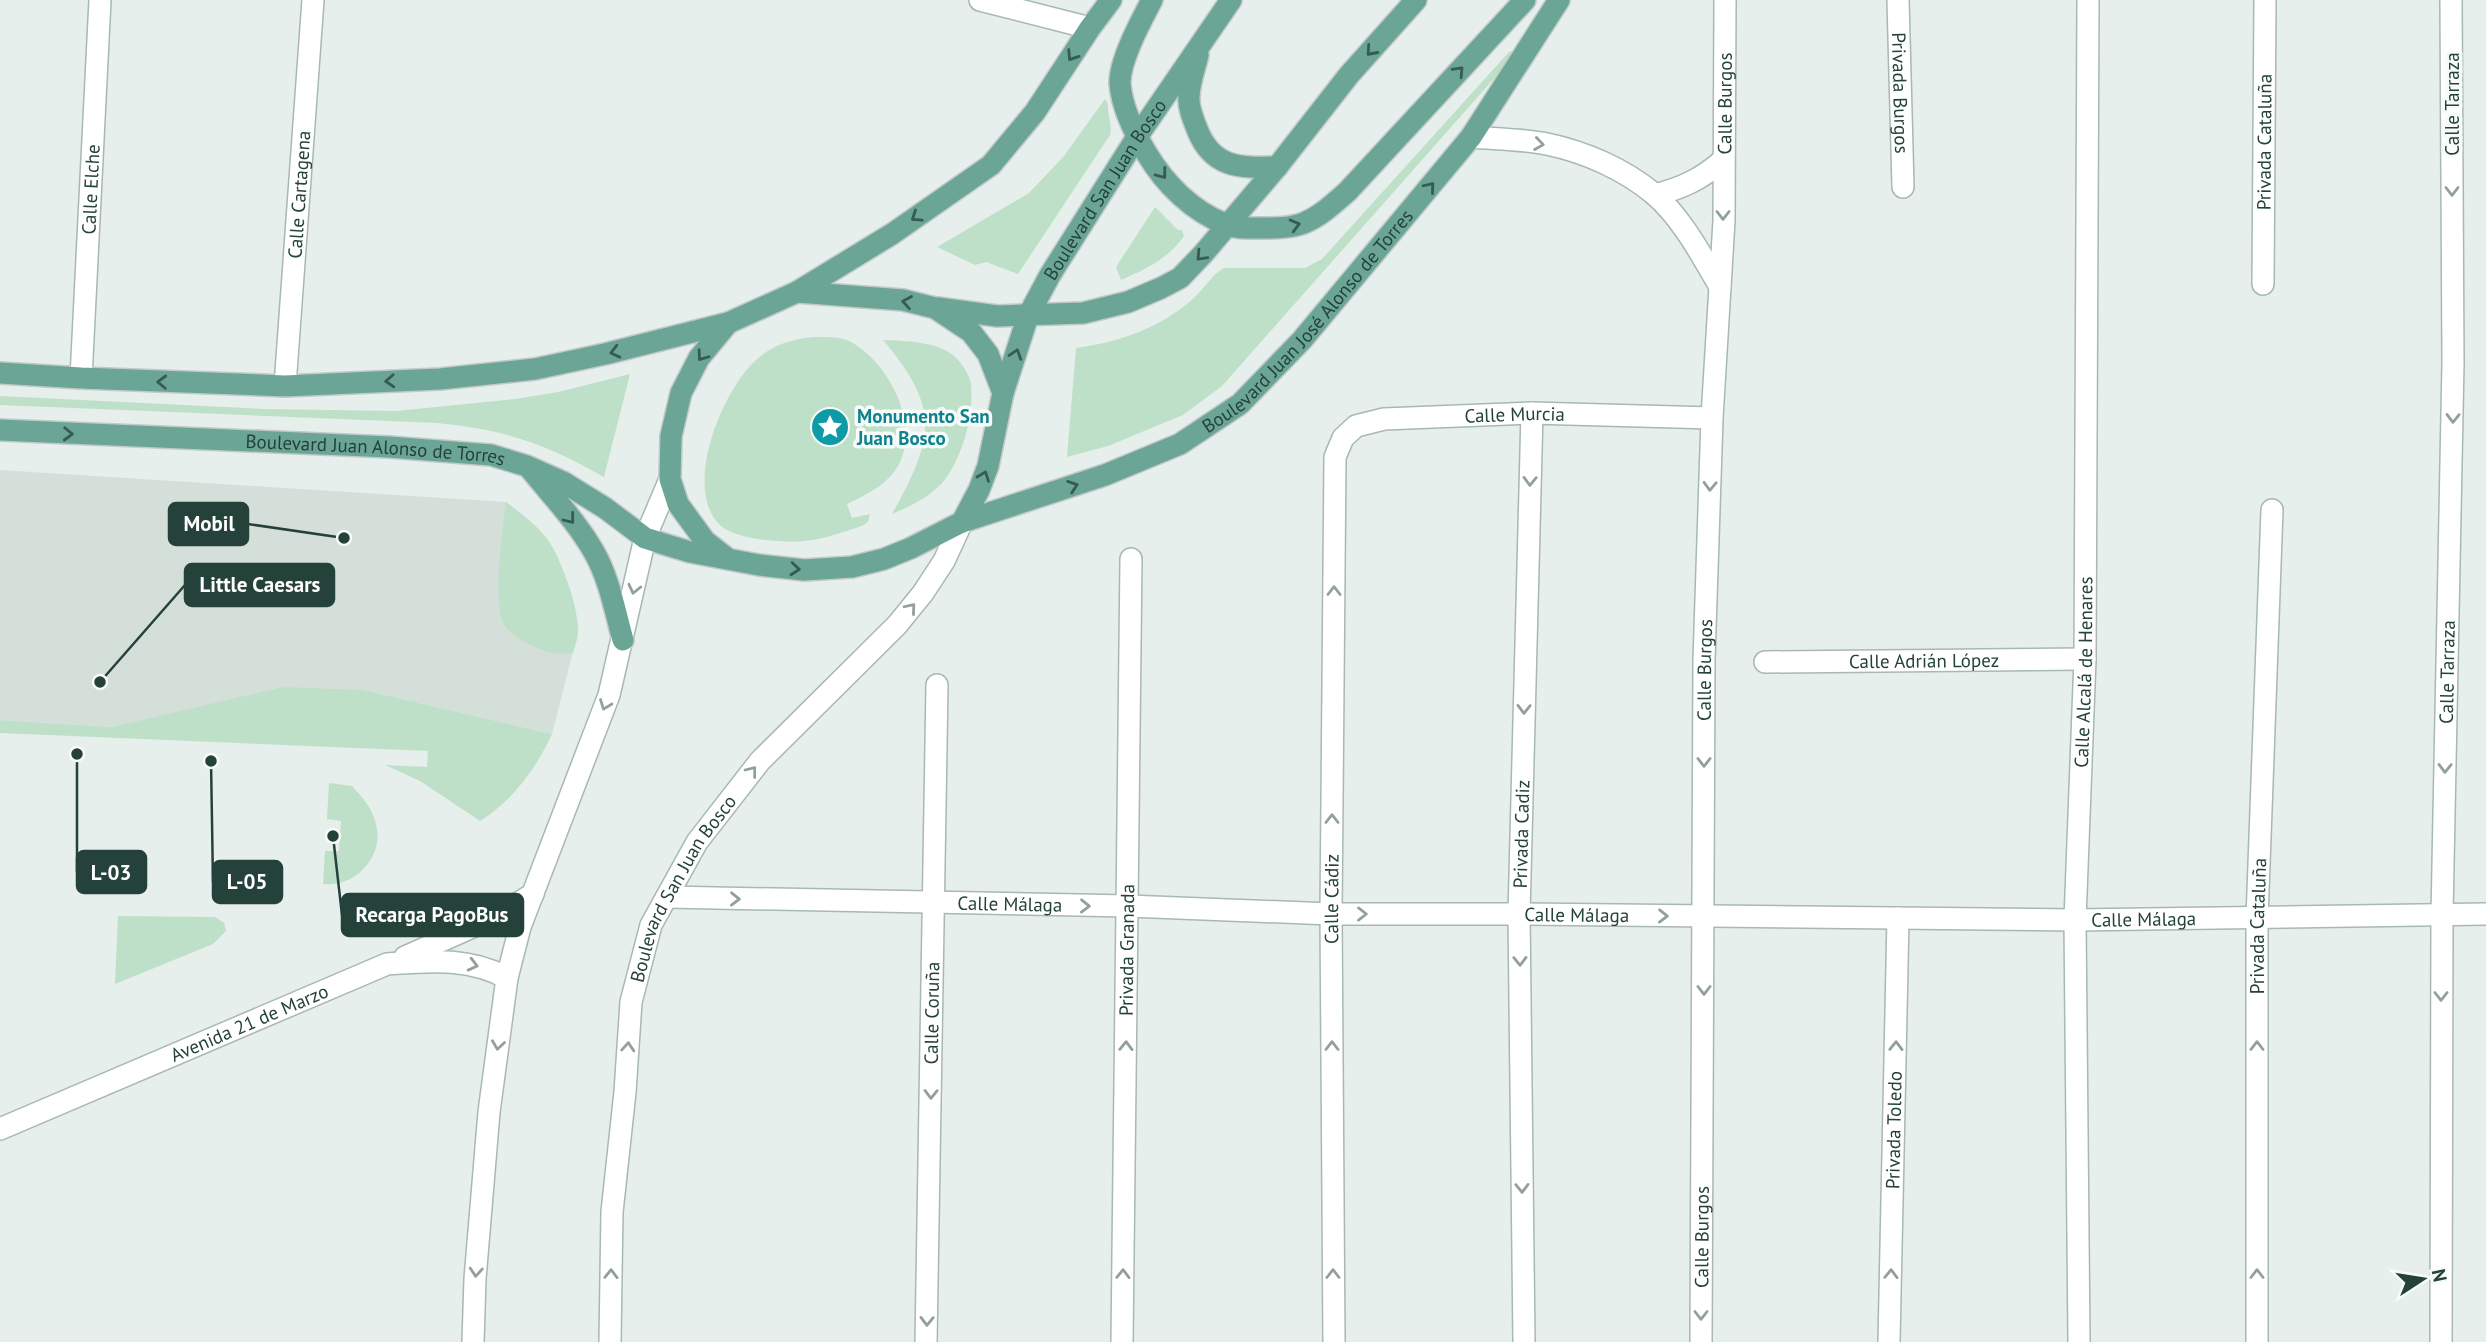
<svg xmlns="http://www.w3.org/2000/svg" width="2486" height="1342" font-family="'PT Sans',sans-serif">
  <rect width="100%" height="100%" fill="#e6efeb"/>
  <polygon fill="#d4dfda" points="0,470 506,502 529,520 550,543 570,589 575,608 578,632 552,734 364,690 112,727 0,720"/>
  <g fill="#bfe0c8">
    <path d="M1513 51 1514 56 1222 386 1183 415 1108 446 1067 457 1076 348C1120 342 1160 328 1194 298 1204 289 1212 274 1224 268H1305L1322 259 1509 52Z"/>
    <path d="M1105 99 1108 104C1107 114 1113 126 1110 135L1018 274 986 262 975 265 937 247 1029 193 1064 156Z"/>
    <path d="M1155 207 1178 230H1182L1184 236C1168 259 1146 269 1121 280L1116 267Z"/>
    <path d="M814 337C826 337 840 336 851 342 889 363 920 423 899 464 889 484 866 495 847 504L852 518 870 514 868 522 862 526C844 532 824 539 805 541 785 543 737 540 721 526 681 490 722 391 755 361 772 345 791 339 814 337Z"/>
    <path d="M883 340C906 341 943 341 959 361 964 367 971 378 971 385 974 414 963 455 946 478 933 496 911 506 892 514 934 439 941 408 883 340Z"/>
    <path d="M630 374 604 477C544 443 506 430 437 423L0 405V396L264 409 396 411 515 399 558 392Z"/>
    <path d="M506 502C521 514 539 526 550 543 562 562 579 609 578 632 578 638 575 646 573 653 558 655 544 652 531 645 521 640 511 635 505 626 491 605 503 529 506 502Z"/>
    <path d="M283 687 364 690 552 734C536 769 512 801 480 821L420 781 385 765 427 767 428 751 0 733V720L112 727Z"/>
    <path d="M329 783 352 786C363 798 372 808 376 824 385 856 355 888 323 884L325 851H339L341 821 327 819Z"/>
    <polygon points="118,916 215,917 224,923 226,931 213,944 115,984"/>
  </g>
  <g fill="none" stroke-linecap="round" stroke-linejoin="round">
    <defs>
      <g id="minor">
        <polyline points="980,0 1090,28"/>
        <path id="s1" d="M1898 0 1903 187"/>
        <path d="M1471 137C1496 139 1523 139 1547 144 1585 152 1624 169 1654 194 1682 218 1702 256 1720 287"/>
        <path d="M1655 195C1682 188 1702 179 1723 160"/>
        <path id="s2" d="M2263 284 2265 0"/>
        <path id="s3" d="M81 378 100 0"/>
        <path id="s4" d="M285 386 313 0"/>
        <path id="s5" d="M1765 662 2085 659"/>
        <path id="s6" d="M667 897 1128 906 1331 914H1519L2075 920 2486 914"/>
        <path id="s7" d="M926 1342 937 685"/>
        <path id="s8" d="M1122 1342 1131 559"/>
        <path id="s9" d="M1334 1342 1331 914 1335 457 1343 438 1356 426 1384 419 1532 413 1712 418"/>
        <path id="s10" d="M1524 1342 1519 914 1532 413"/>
        <path id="s11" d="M1701 1342 1704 660 1712 418 1724 221 1725 0"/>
        <path id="s12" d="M1889 1342 1898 918"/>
        <path id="s13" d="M2079 1342 2075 920 2085 659 2088 0"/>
        <path id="s14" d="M2257 1342V919L2272 510"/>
        <path id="s15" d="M2441 1342 2442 915 2453 363 2451 0"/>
      </g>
      <g id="tertiary">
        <polyline points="405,957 497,916 533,894"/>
        <path id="s16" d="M0 1129 387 964C430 961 469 957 507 978"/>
        <polyline points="473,1342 475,1279 489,1112 507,978 520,927 609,695 645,538 670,479"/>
        <path id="s17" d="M610 1342 612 1212 625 1092 631 1002 651 925 697 842 760 761 897 625 923 593 944 561 962 522"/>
      </g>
      <g id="primary">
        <path d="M1152 0C1141 21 1119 61 1120 84 1122 108 1135 134 1147 154 1165 184 1192 211 1225 224 1235 229 1251 228 1262 228 1276 228 1291 228 1304 223 1321 216 1334 203 1347 192L1525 0"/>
        <path d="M1198 55C1195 68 1189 83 1189 97 1188 107 1193 119 1197 129 1212 168 1239 168 1277 167"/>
        <polyline points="797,292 892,234 991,165 1035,112 1090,28 1111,0"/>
        <polyline points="938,308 997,316 1083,313 1128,302 1161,288 1180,278 1203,254 1277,167 1349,75 1416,0"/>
        <polyline points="0,373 81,378 285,386 440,379 535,369 605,354 728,323"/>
        <path id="s18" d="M1003 393 1028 316 1050 275 1137 137 1231 0"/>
        <path id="s19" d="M0 430 389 447 491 455 527 466 563 482 605 508 645 538 667 545 690 552 759 565 804 570 852 567 884 559 911 548 962 522 979 490 988 466 1003 393 988 354 971 332 935 308 903 300 797 292 728 323 699 358 681 393 671 436 670 479 678 504 705 541 728 559"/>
        <path d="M531 470C552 496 577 522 594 552 609 578 615 611 623 640"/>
        <path id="s20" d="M962 522 1105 475 1180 444 1240 404 1302 340 1471 137 1559 0"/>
      </g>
    </defs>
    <use href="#minor" stroke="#a8b8b2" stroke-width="24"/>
    <use href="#tertiary" stroke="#a8b8b2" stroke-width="24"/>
    <use href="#primary" stroke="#c2cac8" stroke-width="24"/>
    <use href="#minor" stroke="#fff" stroke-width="21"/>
    <use href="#tertiary" stroke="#fff" stroke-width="21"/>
    <use href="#primary" stroke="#6aa596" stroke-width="21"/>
  </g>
  <defs><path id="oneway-chevron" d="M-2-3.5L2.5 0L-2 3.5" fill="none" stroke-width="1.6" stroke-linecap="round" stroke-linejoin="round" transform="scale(1.75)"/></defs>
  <g stroke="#365b51">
    <use href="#oneway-chevron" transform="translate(1371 51) rotate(132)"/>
    <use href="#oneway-chevron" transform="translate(1072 56) rotate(123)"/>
    <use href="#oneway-chevron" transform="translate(1459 71) rotate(-47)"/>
    <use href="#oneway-chevron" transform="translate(1162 174) rotate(53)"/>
    <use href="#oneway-chevron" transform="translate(1430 187) rotate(-50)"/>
    <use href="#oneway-chevron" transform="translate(916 217) rotate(146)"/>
    <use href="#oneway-chevron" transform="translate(1295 225) rotate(-15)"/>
    <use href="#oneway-chevron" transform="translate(1201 256) rotate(133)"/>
    <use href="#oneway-chevron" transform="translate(907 302) rotate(-170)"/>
    <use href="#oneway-chevron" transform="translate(615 352) rotate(166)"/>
    <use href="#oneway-chevron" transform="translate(1016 354) rotate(-72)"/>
    <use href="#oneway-chevron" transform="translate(702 356) rotate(126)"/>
    <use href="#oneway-chevron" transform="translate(390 381) rotate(177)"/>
    <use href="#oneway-chevron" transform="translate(162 382) rotate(-178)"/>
    <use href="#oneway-chevron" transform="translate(68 434) rotate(2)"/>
    <use href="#oneway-chevron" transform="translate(984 476) rotate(-69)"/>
    <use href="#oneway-chevron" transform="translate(1073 486) rotate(-19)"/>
    <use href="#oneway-chevron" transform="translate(570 519) rotate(52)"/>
    <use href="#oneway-chevron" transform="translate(795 569) rotate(5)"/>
  </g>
  <g stroke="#92a09c">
    <use href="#oneway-chevron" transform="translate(1539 144) rotate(8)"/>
    <use href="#oneway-chevron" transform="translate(2452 191) rotate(90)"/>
    <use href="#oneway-chevron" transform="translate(1723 215) rotate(90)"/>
    <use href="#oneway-chevron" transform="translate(2453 418) rotate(91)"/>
    <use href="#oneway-chevron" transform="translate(1530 481) rotate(91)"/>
    <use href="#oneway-chevron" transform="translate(1710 486) rotate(92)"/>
    <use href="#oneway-chevron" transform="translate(634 589) rotate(103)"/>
    <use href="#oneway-chevron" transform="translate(1334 591) rotate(-90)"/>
    <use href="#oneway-chevron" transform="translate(911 608) rotate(-50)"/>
    <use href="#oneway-chevron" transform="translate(605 705) rotate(111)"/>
    <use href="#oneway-chevron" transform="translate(1524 709) rotate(91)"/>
    <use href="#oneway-chevron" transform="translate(1704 762) rotate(90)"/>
    <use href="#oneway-chevron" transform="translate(2445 768) rotate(91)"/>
    <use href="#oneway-chevron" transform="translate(752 771) rotate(-52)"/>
    <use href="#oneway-chevron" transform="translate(1332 819) rotate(-90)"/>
    <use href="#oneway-chevron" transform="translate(735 899) rotate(1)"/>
    <use href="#oneway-chevron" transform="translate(1085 906) rotate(1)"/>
    <use href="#oneway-chevron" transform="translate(1362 914)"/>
    <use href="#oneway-chevron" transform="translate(1663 916) rotate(1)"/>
    <use href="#oneway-chevron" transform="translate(1520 961) rotate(89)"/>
    <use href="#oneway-chevron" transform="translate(473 965) rotate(14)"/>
    <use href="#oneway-chevron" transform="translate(1704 990) rotate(90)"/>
    <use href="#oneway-chevron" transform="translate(2441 996) rotate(90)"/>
    <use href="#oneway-chevron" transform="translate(498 1045) rotate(98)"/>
    <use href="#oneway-chevron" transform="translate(1126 1046) rotate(-89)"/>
    <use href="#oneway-chevron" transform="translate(1332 1046) rotate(-90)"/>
    <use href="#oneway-chevron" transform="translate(1896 1046) rotate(-89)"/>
    <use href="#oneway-chevron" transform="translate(2257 1046) rotate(-90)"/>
    <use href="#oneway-chevron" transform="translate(628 1047) rotate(-86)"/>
    <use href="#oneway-chevron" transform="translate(931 1094) rotate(91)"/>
    <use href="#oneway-chevron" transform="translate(1522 1188) rotate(89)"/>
    <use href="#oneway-chevron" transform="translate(476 1272) rotate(94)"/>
    <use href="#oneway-chevron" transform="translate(611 1274) rotate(-89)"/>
    <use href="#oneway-chevron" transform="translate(1123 1274) rotate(-89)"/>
    <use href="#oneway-chevron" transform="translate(1333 1274) rotate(-90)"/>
    <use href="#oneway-chevron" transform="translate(1891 1274) rotate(-89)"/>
    <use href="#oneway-chevron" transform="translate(2257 1274) rotate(-90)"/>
    <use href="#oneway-chevron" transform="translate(1701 1315) rotate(90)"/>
    <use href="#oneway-chevron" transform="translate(927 1321) rotate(91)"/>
  </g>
  <defs>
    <symbol id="sight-disc" viewBox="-11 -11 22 22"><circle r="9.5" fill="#0f9aa8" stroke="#f7fbf9"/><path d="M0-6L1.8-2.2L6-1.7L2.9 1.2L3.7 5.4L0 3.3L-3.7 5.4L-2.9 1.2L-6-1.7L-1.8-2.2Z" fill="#fff"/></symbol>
  </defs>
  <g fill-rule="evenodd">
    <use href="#sight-disc" x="808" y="405" width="44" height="44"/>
  </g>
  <g text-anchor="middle" stroke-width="7" stroke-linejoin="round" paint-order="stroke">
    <g font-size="19" fill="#24423a" stroke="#f7fbf9">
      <text dy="7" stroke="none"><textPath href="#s1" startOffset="93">Privada Burgos</textPath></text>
      <text dy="7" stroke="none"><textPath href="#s11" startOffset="1239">Calle Burgos</textPath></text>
      <text transform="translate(2452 104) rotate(-90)" y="7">Calle Tarraza</text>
      <text dy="7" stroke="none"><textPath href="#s2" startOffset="142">Privada Cataluña</textPath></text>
      <text dy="7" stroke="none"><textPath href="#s3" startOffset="189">Calle Elche</textPath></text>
      <text dy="7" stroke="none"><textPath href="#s18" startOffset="229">Boulevard San Juan Bosco</textPath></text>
      <text dy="7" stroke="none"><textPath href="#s4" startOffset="192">Calle Cartagena</textPath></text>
      <text dy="7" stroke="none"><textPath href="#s20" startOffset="410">Boulevard Juan José Alonso de Torres</textPath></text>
      <text dy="7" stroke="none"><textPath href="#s9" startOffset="1083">Calle Murcia</textPath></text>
      <text dy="7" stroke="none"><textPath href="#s19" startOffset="376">Boulevard Juan Alonso de Torres</textPath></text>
      <text dy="7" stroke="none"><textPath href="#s5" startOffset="159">Calle Adrián López</textPath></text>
      <text dy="7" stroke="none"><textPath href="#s11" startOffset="672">Calle Burgos</textPath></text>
      <text dy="7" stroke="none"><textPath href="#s13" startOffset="670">Calle Alcalá de Henares</textPath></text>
      <text dy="7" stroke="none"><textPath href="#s15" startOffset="670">Calle Tarraza</textPath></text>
      <text dy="7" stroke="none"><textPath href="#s10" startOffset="508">Privada Cadiz</textPath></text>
      <text dy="7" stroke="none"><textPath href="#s17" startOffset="467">Boulevard San Juan Bosco</textPath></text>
      <text dy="7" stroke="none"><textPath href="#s9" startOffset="443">Calle Cádiz</textPath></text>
      <text dy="7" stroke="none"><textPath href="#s6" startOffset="343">Calle Málaga</textPath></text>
      <text dy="7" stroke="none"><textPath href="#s6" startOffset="910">Calle Málaga</textPath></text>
      <text dy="7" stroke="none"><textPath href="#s6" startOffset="1477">Calle Málaga</textPath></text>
      <text dy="7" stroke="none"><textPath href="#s14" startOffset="416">Privada Cataluña</textPath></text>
      <text dy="7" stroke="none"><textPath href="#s8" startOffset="392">Privada Granada</textPath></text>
      <text dy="7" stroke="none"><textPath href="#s7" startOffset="329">Calle Coruña</textPath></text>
      <text dy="7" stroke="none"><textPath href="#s16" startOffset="271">Avenida 21 de Marzo</textPath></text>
      <text dy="7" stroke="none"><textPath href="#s12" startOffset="212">Privada Toledo</textPath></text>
      <text dy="7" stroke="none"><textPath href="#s11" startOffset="105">Calle Burgos</textPath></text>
    </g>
    <g font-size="19" font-weight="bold" fill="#0d838f" stroke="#f7fbf9" text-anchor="start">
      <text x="857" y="423">Monumento San<tspan x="857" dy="22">Juan Bosco</tspan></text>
    </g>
  </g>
  <path fill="none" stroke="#24423a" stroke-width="2.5" d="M344 538L248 524M100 682L185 585M77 754L77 872M211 761L213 882M333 836L342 915"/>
  <g fill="#24423a" stroke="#f7fbf9" stroke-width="2.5">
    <circle cx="344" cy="538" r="7"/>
    <circle cx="100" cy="682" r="7"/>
    <circle cx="77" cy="754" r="7"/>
    <circle cx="211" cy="761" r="7"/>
    <circle cx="333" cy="836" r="7"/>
  </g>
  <g fill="#24423a" stroke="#24423a" stroke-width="2.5">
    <rect x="169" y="503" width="79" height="42" rx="7"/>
    <rect x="185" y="564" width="149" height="42" rx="7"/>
    <rect x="77" y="851" width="69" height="42" rx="7"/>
    <rect x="213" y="861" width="69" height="42" rx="7"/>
    <rect x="342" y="894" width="181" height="42" rx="7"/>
  </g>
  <g font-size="21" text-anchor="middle" font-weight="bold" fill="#fff">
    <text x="209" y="531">Mobil</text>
    <text x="260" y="592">Little Caesars</text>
    <text x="111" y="880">L-03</text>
    <text x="247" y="889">L-05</text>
    <text x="432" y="922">Recarga PagoBus</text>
  </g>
  <g transform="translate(2423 1279) rotate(78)" stroke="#f7fbf9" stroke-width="5" paint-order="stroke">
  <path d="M0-5L12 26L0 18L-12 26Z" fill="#24423a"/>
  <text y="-10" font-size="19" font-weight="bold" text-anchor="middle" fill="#24423a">N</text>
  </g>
</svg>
